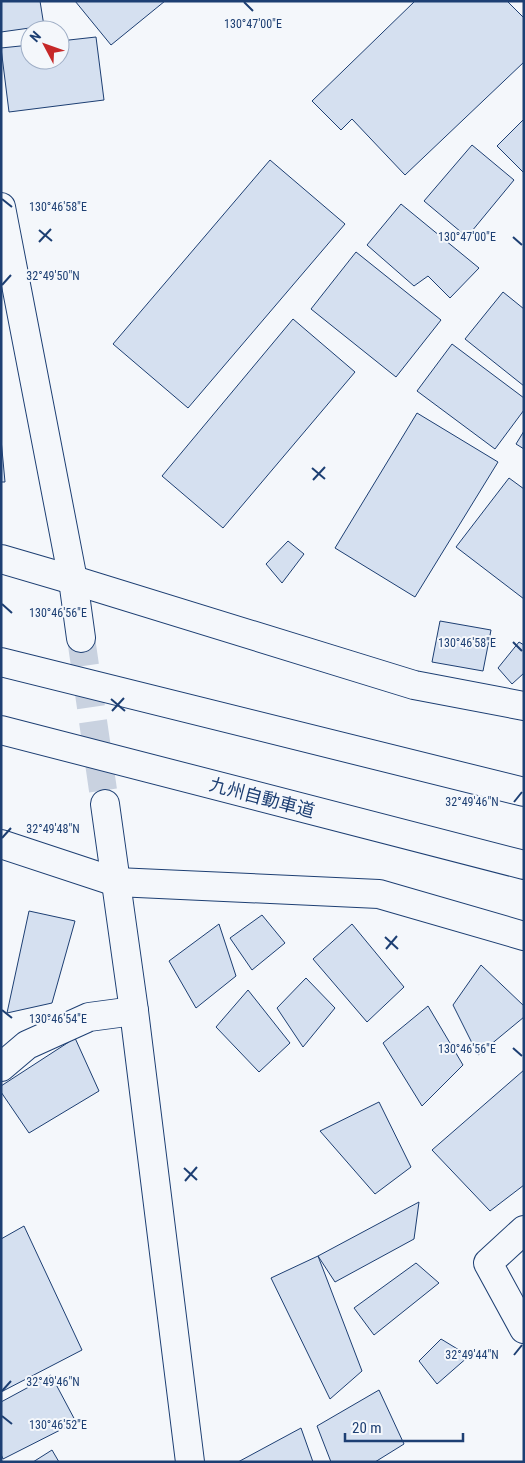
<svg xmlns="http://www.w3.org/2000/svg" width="525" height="1463" font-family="'Roboto Condensed','Noto Sans JP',sans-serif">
  <rect width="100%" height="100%" fill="#f4f7fb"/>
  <g fill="#d5e0f0" stroke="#1d3f73">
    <polygon points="1,1 40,1 44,26 1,32"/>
    <polygon points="75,1 165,1 111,45"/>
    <polygon points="415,1 507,1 524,18 524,62 405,175 352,119 341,130 312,101"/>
    <polygon points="96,37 104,100 9,112 1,48 30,45 30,60 60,60 60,41"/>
    <polygon points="524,119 524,173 497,146"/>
    <polygon points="472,145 514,180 467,237 424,201"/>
    <polygon points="270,160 345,224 188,408 113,344"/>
    <polygon points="401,204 479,268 450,298 428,276 414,286 367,245"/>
    <polygon points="356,252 441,320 396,377 311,309"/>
    <polygon points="503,292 524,309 524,386 465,339"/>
    <polygon points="293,319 355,372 223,528 162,476"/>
    <polygon points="452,344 524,398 524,410 495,449 417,391"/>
    <polygon points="417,413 498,462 415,597 335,548"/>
    <polygon points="524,431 524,449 516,444"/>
    <polygon points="1,439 5,482 1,482"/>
    <polygon points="509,478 524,489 524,599 456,547"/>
    <polygon points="288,541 304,554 282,583 266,564"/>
    <polygon points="440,621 491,630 483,671 432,662"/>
    <polygon points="519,642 524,645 524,673 512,684 498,668"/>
    <polygon points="29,911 75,921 52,1003 7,1013"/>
    <polygon points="262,915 285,943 252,970 230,938"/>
    <polygon points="219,924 236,976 196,1008 169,961"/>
    <polygon points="352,924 404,987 367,1022 313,959"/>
    <polygon points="481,965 524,1006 524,1017 478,1055 453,1005"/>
    <polygon points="306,978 335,1008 303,1047 277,1008"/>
    <polygon points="248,990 290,1043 259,1072 216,1027"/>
    <polygon points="428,1006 463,1065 422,1106 383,1043"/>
    <polygon points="75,1038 99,1091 29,1133 1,1092 1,1086"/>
    <polygon points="524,1070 524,1185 490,1211 432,1150"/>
    <polygon points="379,1102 411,1167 375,1194 320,1131"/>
    <polygon points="419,1202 414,1239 335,1282 318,1256"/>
    <polygon points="24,1226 82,1350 1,1392 1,1239"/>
    <polygon points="318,1256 362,1371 330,1399 271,1278"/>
    <polygon points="416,1263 439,1283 374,1335 354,1308"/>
    <polygon points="441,1339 469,1356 437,1384 419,1361"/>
    <polygon points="51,1375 76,1422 3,1459 1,1454 1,1402"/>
    <polygon points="379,1390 404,1444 375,1462 331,1462 317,1426"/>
    <polygon points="301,1428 313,1462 238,1462"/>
    <polygon points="52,1450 59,1462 33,1462"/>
  </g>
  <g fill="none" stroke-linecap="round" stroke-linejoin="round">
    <polyline stroke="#c9d2e0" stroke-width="28" stroke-dasharray="28 14" stroke-linecap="butt" points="81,638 105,804"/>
    <defs>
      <g id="street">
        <polyline points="1,207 73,580 81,638"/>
        <polyline points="1,559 73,580 414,685 524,706"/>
        <polyline points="105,804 134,1011 190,1462"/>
        <polyline points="1,844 116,882 379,894 524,936"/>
        <polyline points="1,1067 27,1045 89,1017 134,1011"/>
        <polyline points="524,1230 488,1263 524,1329"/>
      </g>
      <g id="highway">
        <polyline points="1,662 524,792"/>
        <polyline points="1,730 524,865"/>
      </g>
    </defs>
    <use href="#street" stroke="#1d3f73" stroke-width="30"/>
    <use href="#highway" stroke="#1d3f73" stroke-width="30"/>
    <use href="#street" stroke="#f4f7fb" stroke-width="28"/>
    <use href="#highway" stroke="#f4f7fb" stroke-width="28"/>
  </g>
  <path fill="none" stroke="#1d3f73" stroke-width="2" d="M244 2 253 11M2 199 12 207M39 230 52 241M513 237 522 245M39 242 51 229M2 285 11 275M312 468 325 479M313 480 325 467M2 604 12 613M513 642 522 651M111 699 125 711M112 711 124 698M514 802 522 792M2 838 11 828M385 937 398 949M386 949 397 936M2 1010 12 1018M513 1048 522 1056M184 1168 197 1180M185 1181 197 1167M514 1355 522 1345M2 1391 11 1381M2 1416 12 1424"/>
  <g text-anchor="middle" stroke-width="4" stroke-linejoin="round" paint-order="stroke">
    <g font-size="18" fill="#1d3f73" stroke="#f4f7fb">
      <text transform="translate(262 798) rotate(15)" y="6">九州自動車道</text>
    </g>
  </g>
  <g font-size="12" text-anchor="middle" fill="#1d3f73" stroke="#f4f7fb" stroke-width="4" stroke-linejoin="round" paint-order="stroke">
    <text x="253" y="28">130°47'00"E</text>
    <text x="58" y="211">130°46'58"E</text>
    <text x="467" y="241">130°47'00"E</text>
    <text x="53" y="280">32°49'50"N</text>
    <text x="58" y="617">130°46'56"E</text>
    <text x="467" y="647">130°46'58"E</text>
    <text x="472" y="806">32°49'46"N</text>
    <text x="53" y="833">32°49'48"N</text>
    <text x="58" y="1023">130°46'54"E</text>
    <text x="467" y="1053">130°46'56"E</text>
    <text x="472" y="1359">32°49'44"N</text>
    <text x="53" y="1386">32°49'46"N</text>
    <text x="58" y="1429">130°46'52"E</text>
  </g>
  <rect width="525" height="1463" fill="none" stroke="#1d3f73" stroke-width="5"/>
  <g transform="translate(45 45) rotate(311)"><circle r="24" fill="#f4f7fb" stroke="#9eadc5"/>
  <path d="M0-4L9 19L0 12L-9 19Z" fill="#c62828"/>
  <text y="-8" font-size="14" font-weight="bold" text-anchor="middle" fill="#1d3f73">N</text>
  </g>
  <path d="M345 1433v8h118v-8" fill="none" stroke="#1d3f73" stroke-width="2.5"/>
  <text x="352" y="1433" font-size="15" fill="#1d3f73" stroke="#f4f7fb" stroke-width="4" paint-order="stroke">20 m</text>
</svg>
